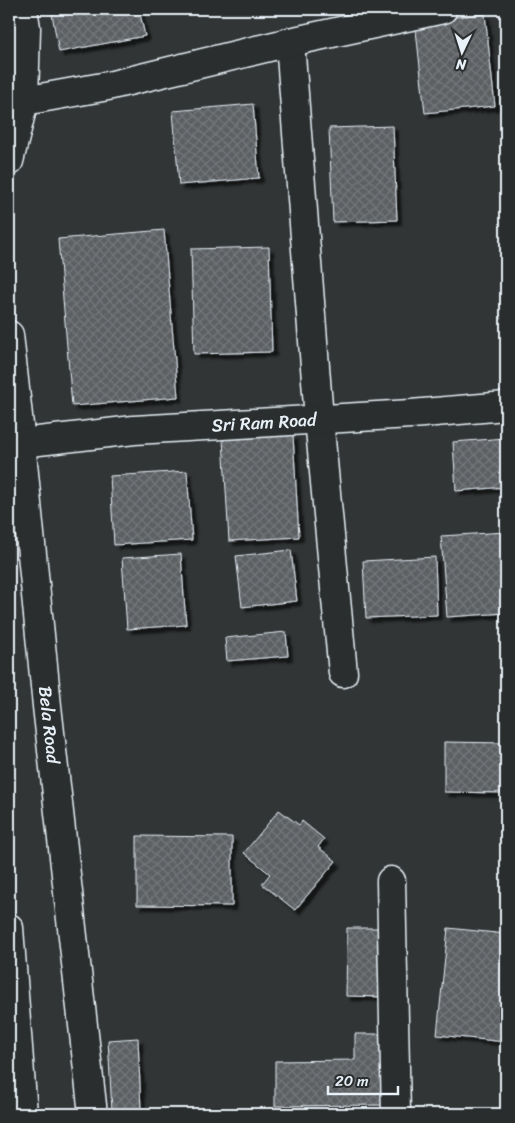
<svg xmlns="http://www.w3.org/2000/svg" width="515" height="1123" font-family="Sriracha,sans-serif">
  <defs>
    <pattern id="building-cross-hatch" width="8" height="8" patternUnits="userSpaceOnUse" patternTransform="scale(1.25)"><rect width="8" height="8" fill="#5c6063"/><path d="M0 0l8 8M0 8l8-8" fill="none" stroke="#73777a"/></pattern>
    <filter id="shadow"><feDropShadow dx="4.5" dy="4.5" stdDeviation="1" flood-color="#0009"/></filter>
  </defs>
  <rect width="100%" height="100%" fill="#323536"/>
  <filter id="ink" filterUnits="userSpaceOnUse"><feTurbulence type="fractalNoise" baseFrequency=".02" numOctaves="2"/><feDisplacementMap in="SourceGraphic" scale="10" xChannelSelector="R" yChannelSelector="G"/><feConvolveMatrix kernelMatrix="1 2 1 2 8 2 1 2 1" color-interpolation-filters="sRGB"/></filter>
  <g filter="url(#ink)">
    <g fill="url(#building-cross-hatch)" stroke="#e8f1f8" filter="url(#shadow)">
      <polygon points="51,9 139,9 145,36 59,52"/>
      <polygon points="485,14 495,106 425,113 415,21"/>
      <polygon points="253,104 259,178 179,185 173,111"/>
      <polygon points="393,126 397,220 333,222 329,128"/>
      <polygon points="164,230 178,397 72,406 58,239"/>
      <polygon points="269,247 272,352 194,354 191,249"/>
      <polygon points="293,435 299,537 229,541 223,439"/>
      <polygon points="506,438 506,487 456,491 453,442"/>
      <polygon points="187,471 192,540 114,545 110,476"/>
      <polygon points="506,532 506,613 447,617 441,536"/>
      <polygon points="291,550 297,601 242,607 236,556"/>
      <polygon points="181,554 186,625 127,629 122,558"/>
      <polygon points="435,557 437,615 366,618 363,561"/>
      <polygon points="286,632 288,656 227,661 225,638"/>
      <polygon points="444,742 506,743 506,793 444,792"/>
      <polygon points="279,810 299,825 302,821 324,839 318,847 336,861 295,910 262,884 270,874 244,853"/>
      <polygon points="137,836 232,837 232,906 137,905"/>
      <polygon points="347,928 386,928 385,997 346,996"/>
      <polygon points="448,928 506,934 506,1042 437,1035"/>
      <polygon points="355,1034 382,1034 383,1105 275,1106 275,1061 355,1060"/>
      <polygon points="138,1038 141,1110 112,1111 108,1040"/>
      <polygon points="447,1108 506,1112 506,1114 446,1114"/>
    </g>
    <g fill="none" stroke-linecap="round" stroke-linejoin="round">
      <defs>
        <g id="minor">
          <polyline points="290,42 319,419 343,673"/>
          <polyline points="24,101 108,86 290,42 443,9"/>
          <polyline points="9,161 24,101 26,28 23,9"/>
          <path id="s1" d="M9 335 21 443 47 706 93 1114"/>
          <path id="s2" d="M21 443 134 430 411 414 506 406"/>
          <polyline points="391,881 396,1114"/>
        </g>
        <polyline id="trunk" points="9,928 23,1114"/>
      </defs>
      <use href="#minor" stroke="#e8f1f8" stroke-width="31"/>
      <use href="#trunk" stroke="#e8f1f8" stroke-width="31"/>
      <use href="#minor" stroke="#2a2d2e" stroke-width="28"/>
      <use href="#trunk" stroke="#2a2d2e" stroke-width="28"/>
    </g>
  </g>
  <g text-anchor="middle" stroke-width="4.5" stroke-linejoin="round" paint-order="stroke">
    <g font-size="18" fill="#e8f1f8" stroke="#2a2d2e">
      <text dy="6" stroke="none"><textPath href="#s2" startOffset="244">Sri Ram Road</textPath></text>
      <text dy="6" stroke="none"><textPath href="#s1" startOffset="392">Bela Road</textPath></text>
    </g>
  </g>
  <rect width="515" height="1123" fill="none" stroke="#2a2d2e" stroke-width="30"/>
  <rect x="15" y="15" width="485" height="1093" fill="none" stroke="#e8f1f8" stroke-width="2" filter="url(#ink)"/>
  <g transform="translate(462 52) rotate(184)" stroke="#2a2d2e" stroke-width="4" paint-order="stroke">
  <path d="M0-4L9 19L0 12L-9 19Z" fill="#e8f1f8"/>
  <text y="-8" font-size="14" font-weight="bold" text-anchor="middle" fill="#e8f1f8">N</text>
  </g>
  <path d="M328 1086v8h70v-8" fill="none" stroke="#e8f1f8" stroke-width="2.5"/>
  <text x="335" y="1086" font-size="15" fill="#e8f1f8" stroke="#2a2d2e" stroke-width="4" paint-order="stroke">20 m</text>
</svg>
